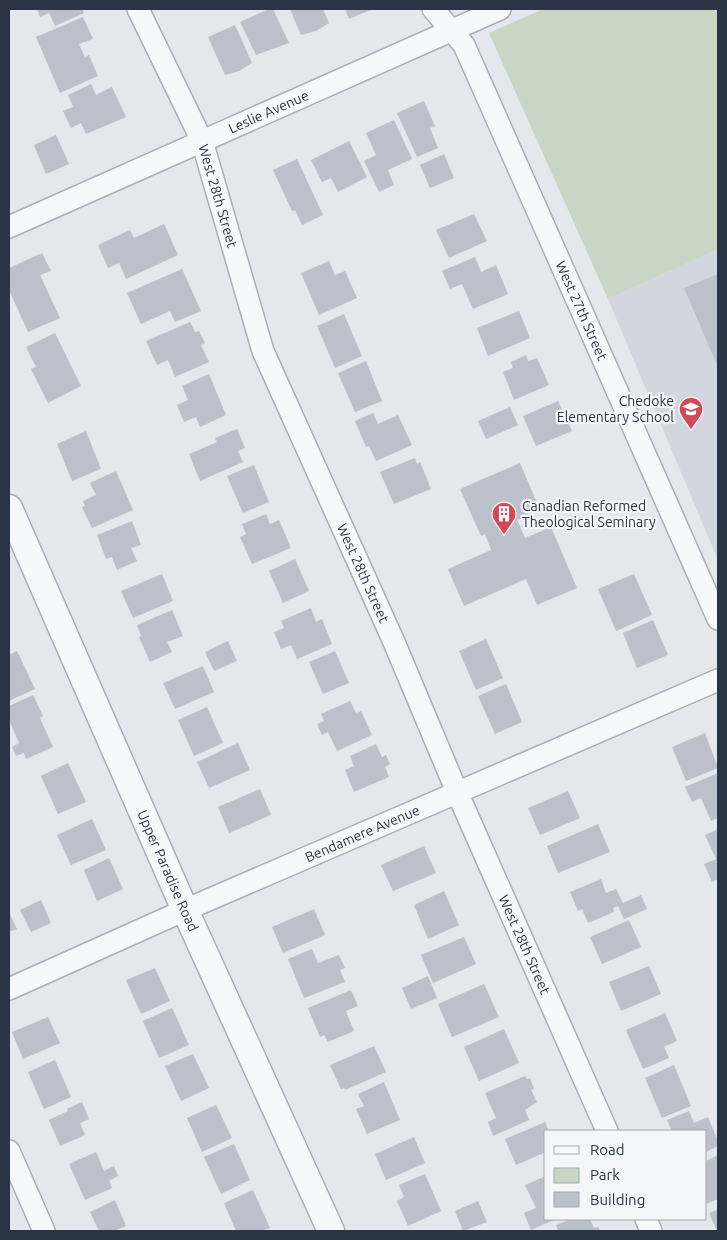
<svg xmlns="http://www.w3.org/2000/svg" width="727" height="1240" font-family="Ubuntu,sans-serif">
  <rect width="100%" height="100%" fill="#e4e7ec"/>
  <polygon fill="#d2d6de" points="718,249 718,560 608,299"/>
  <polygon fill="#c9d6c5" points="543,9 718,9 718,249 608,299 489,33"/>
  <g fill="#bbc0ca">
    <polygon points="37,9 82,9 84,13 55,26 49,13 40,17"/>
    <polygon points="269,9 273,9 289,43 256,55 240,22"/>
    <polygon points="290,9 323,9 329,23 316,31 301,35"/>
    <polygon points="345,9 373,9 349,19"/>
    <polygon points="83,17 93,39 79,44 85,57 89,55 98,76 60,93 36,37"/>
    <polygon points="235,25 252,63 239,71 225,75 208,37"/>
    <polygon points="91,84 96,95 112,87 126,117 86,134 81,123 71,128 63,111 73,107 68,95"/>
    <polygon points="424,101 435,126 430,128 438,148 417,157 397,113"/>
    <polygon points="394,120 412,159 388,170 394,185 379,192 364,161 376,155 366,133"/>
    <polygon points="56,135 69,164 46,174 34,145"/>
    <polygon points="349,141 367,177 338,192 331,178 322,182 311,160"/>
    <polygon points="444,154 454,178 430,188 420,165"/>
    <polygon points="297,159 323,215 302,225 295,210 292,211 273,170"/>
    <polygon points="474,214 487,241 449,258 436,230"/>
    <polygon points="164,224 178,255 126,279 119,263 108,268 98,245 130,230 134,238"/>
    <polygon points="42,253 51,271 40,275 60,318 28,332 9,290 9,268"/>
    <polygon points="475,257 481,272 496,265 508,294 473,309 462,284 450,289 442,271"/>
    <polygon points="329,261 335,275 345,271 357,298 319,315 301,273"/>
    <polygon points="182,269 201,311 175,322 170,311 141,324 127,293"/>
    <polygon points="718,274 718,367 684,288"/>
    <polygon points="519,311 530,338 488,356 477,328"/>
    <polygon points="344,314 362,356 335,368 317,326"/>
    <polygon points="190,322 195,332 199,331 205,343 201,345 209,362 175,377 168,360 157,365 146,341"/>
    <polygon points="55,333 81,386 48,403 31,369 36,367 26,347"/>
    <polygon points="526,355 528,361 537,358 549,385 514,400 503,372 513,368 511,362"/>
    <polygon points="366,361 382,401 355,412 338,373"/>
    <polygon points="209,374 226,415 200,427 196,417 184,422 177,405 188,400 182,386"/>
    <polygon points="558,401 572,431 536,446 523,416"/>
    <polygon points="510,407 518,425 486,439 478,421"/>
    <polygon points="373,413 378,424 398,415 412,445 376,461 369,446 366,447 355,421"/>
    <polygon points="237,429 245,448 238,451 243,462 200,481 189,454 217,442 215,438"/>
    <polygon points="86,431 101,469 72,481 57,444"/>
    <polygon points="415,458 417,464 420,462 431,489 394,504 380,472"/>
    <polygon points="520,463 540,510 517,520 525,538 551,527 577,588 537,605 526,579 464,606 448,569 491,550 485,534 481,536 460,489"/>
    <polygon points="254,465 269,502 243,513 227,476"/>
    <polygon points="116,471 133,510 92,528 82,507 85,506 83,501 96,495 90,483"/>
    <polygon points="266,514 270,524 279,520 291,548 252,564 240,537 246,534 242,524"/>
    <polygon points="132,521 141,545 131,548 137,561 117,570 112,557 106,559 97,535"/>
    <polygon points="295,559 309,591 283,603 269,571"/>
    <polygon points="162,574 173,601 133,618 121,591"/>
    <polygon points="634,574 652,615 616,631 598,589"/>
    <polygon points="311,608 316,622 322,619 332,644 297,659 291,645 281,649 274,632 284,628 281,621"/>
    <polygon points="172,610 183,636 167,642 172,652 150,662 139,637 141,636 137,625"/>
    <polygon points="653,620 668,655 637,668 623,633"/>
    <polygon points="486,639 503,678 476,690 459,651"/>
    <polygon points="228,641 237,661 214,671 205,652"/>
    <polygon points="17,651 35,689 9,701 9,655"/>
    <polygon points="335,651 349,683 323,694 309,662"/>
    <polygon points="203,666 214,692 175,709 163,683"/>
    <polygon points="506,684 522,722 495,734 478,696"/>
    <polygon points="33,695 43,716 40,718 53,747 26,759 24,753 16,756 12,747 19,743 9,720 9,706"/>
    <polygon points="350,701 356,713 361,711 372,735 337,751 328,732 322,735 317,724 324,721 321,714"/>
    <polygon points="207,707 223,743 194,756 178,720"/>
    <polygon points="705,733 718,768 686,781 672,747"/>
    <polygon points="238,743 250,770 209,788 197,762"/>
    <polygon points="376,744 382,757 386,755 390,764 385,767 389,777 354,792 345,770 354,766 350,756"/>
    <polygon points="68,763 86,802 58,814 41,776"/>
    <polygon points="718,773 718,818 711,821 701,798 692,802 685,787"/>
    <polygon points="260,789 271,815 229,833 218,807"/>
    <polygon points="568,791 580,818 540,835 528,808"/>
    <polygon points="92,819 106,850 71,865 57,835"/>
    <polygon points="598,824 610,852 558,873 547,846"/>
    <polygon points="718,829 718,879 712,882 704,864 716,859 705,835"/>
    <polygon points="424,846 436,873 393,891 381,865"/>
    <polygon points="109,858 123,889 97,901 84,870"/>
    <polygon points="601,879 606,893 616,889 623,903 641,895 647,909 624,919 618,906 613,908 614,912 588,923 582,909 578,911 570,892"/>
    <polygon points="444,891 459,925 428,939 414,905"/>
    <polygon points="41,900 51,923 31,932 20,910"/>
    <polygon points="314,909 325,935 283,953 272,927"/>
    <polygon points="9,912 17,929 9,932"/>
    <polygon points="629,920 641,947 602,964 590,937"/>
    <polygon points="464,937 476,964 433,983 421,955"/>
    <polygon points="312,949 318,963 339,955 345,968 340,970 345,982 304,998 288,959"/>
    <polygon points="649,966 661,994 621,1011 609,982"/>
    <polygon points="155,968 170,1001 141,1014 126,980"/>
    <polygon points="428,976 437,998 411,1009 402,988"/>
    <polygon points="484,984 499,1017 452,1037 438,1004"/>
    <polygon points="351,990 358,1006 346,1011 354,1031 328,1042 324,1035 320,1037 308,1008"/>
    <polygon points="172,1008 189,1045 159,1058 143,1021"/>
    <polygon points="665,1013 677,1041 664,1047 669,1058 643,1069 626,1030"/>
    <polygon points="48,1017 60,1043 23,1059 12,1032"/>
    <polygon points="504,1029 519,1063 479,1081 464,1047"/>
    <polygon points="374,1046 386,1072 345,1090 344,1088 341,1089 330,1065"/>
    <polygon points="193,1054 209,1088 181,1101 165,1066"/>
    <polygon points="55,1060 71,1097 44,1109 28,1072"/>
    <polygon points="674,1065 691,1106 662,1118 645,1078"/>
    <polygon points="525,1076 527,1079 530,1078 534,1089 531,1090 537,1102 525,1110 529,1120 493,1136 488,1122 496,1118 485,1093"/>
    <polygon points="384,1082 400,1120 367,1134 356,1109 364,1106 358,1094"/>
    <polygon points="82,1102 89,1119 80,1123 85,1135 60,1146 49,1120 68,1111 67,1109"/>
    <polygon points="216,1105 232,1138 202,1152 187,1118"/>
    <polygon points="689,1111 694,1123 708,1117 718,1141 718,1146 706,1152 706,1131 672,1131 667,1120"/>
    <polygon points="545,1122 549,1131 546,1131 546,1152 516,1165 505,1139"/>
    <polygon points="414,1137 425,1163 386,1180 375,1154"/>
    <polygon points="234,1144 250,1180 221,1194 204,1157"/>
    <polygon points="96,1152 104,1171 114,1166 118,1176 109,1181 112,1188 85,1200 69,1164"/>
    <polygon points="718,1155 718,1199 706,1204 706,1161"/>
    <polygon points="425,1174 441,1211 408,1226 397,1201 404,1197 399,1185"/>
    <polygon points="546,1176 546,1219 556,1219 531,1230 524,1213 536,1208 525,1185"/>
    <polygon points="253,1190 270,1228 261,1231 236,1231 224,1203"/>
    <polygon points="115,1200 126,1226 114,1231 99,1231 90,1212"/>
    <polygon points="478,1201 487,1222 463,1231 455,1211"/>
    <polygon points="718,1209 718,1231 717,1231 709,1213"/>
    <polygon points="571,1219 590,1219 594,1228 598,1227 600,1231 558,1231 556,1225"/>
  </g>
  <g fill="none" stroke-linecap="round" stroke-linejoin="round">
    <defs>
      <g id="minor">
        <path id="s1" d="M138 9 202 141 263 351 394 642 457 792 607 1131"/>
        <path id="s2" d="M433 9 464 45 718 619"/>
        <path id="s3" d="M9 227 500 9"/>
        <path id="s4" d="M9 989 185 910 718 680"/>
        <polyline points="9,1151 44,1231"/>
        <polyline points="646,1219 651,1231"/>
      </g>
      <g id="tertiary">
        <path id="s5" d="M9 508 185 910 331 1231"/>
      </g>
    </defs>
    <use href="#minor" stroke="#a9aeb7" stroke-width="24"/>
    <use href="#tertiary" stroke="#a9aeb7" stroke-width="29"/>
    <use href="#minor" stroke="#f7f8fa" stroke-width="21"/>
    <use href="#tertiary" stroke="#f7f8fa" stroke-width="26"/>
  </g>
  <defs>
    <symbol id="school-pin" viewBox="-11 -11 22 30"><path d="M0 17L-7.5 6A9.5 9.5 0 1 1 7.5 6Z" fill="#d1495b" stroke="#f4f6f9"/><path d="M0-5L7-2L0 1L-7-2ZM-4 1L0 2.5L4 1V4Q0 6-4 4Z" fill="#fff"/></symbol>
    <symbol id="building-pin" viewBox="-11 -11 22 30"><path d="M0 17L-7.5 6A9.5 9.5 0 1 1 7.5 6Z" fill="#d1495b" stroke="#f4f6f9"/><path d="M-4-6H4V6H1V3H-1V6H-4ZM-2.5-4.3h1.7v1.8h-1.7ZM.8-4.3h1.7v1.8H.8ZM-2.5-1h1.7V.8h-1.7ZM.8-1h1.7V.8H.8Z" fill="#fff"/></symbol>
  </defs>
  <g fill-rule="evenodd">
    <use href="#school-pin" x="677" y="395" width="28" height="38"/>
    <use href="#building-pin" x="490" y="500" width="28" height="38"/>
  </g>
  <g text-anchor="middle" stroke-width="4.5" stroke-linejoin="round" paint-order="stroke">
    <g font-size="14" fill="#2b3445" stroke="#f4f6f9">
      <text dy="5" stroke="none"><textPath href="#s3" startOffset="284">Leslie Avenue</textPath></text>
      <text dy="5" stroke="none"><textPath href="#s1" startOffset="204">West 28th Street</textPath></text>
      <text dy="5" stroke="none"><textPath href="#s2" startOffset="338">West 27th Street</textPath></text>
      <text dy="5" stroke="none"><textPath href="#s1" startOffset="609">West 28th Street</textPath></text>
      <text dy="5" stroke="none"><textPath href="#s4" startOffset="386">Bendamere Avenue</textPath></text>
      <text dy="5" stroke="none"><textPath href="#s5" startOffset="396">Upper Paradise Road</textPath></text>
      <text dy="5" stroke="none"><textPath href="#s1" startOffset="1014">West 28th Street</textPath></text>
    </g>
    <g font-size="14" fill="#2b3445" stroke="#f4f6f9" text-anchor="end">
      <text x="674" y="406">Chedoke<tspan x="674" dy="16">Elementary School</tspan></text>
      <text x="522" y="511" text-anchor="start">Canadian Reformed<tspan x="522" dy="16">Theological Seminary</tspan></text>
    </g>
  </g>
  <rect width="727" height="1240" fill="none" stroke="#2b3445" stroke-width="20"/>
  <rect x="544" y="1130" width="162" height="90" fill="#f4f6f9" stroke="#a4a8b1"/>
  <rect x="554" y="1146" width="25" height="8" fill="#f7f8fa" stroke="#a4a8b1"/>
  <text x="590" y="1155" font-size="15" fill="#2b3445">Road</text>
  <rect x="554" y="1168" width="25" height="15" fill="#c9d6c5" stroke="#a4a8b1"/>
  <text x="590" y="1180" font-size="15" fill="#2b3445">Park</text>
  <rect x="554" y="1192" width="25" height="15" fill="#bbc0ca" stroke="#a4a8b1"/>
  <text x="590" y="1205" font-size="15" fill="#2b3445">Building</text>
</svg>
